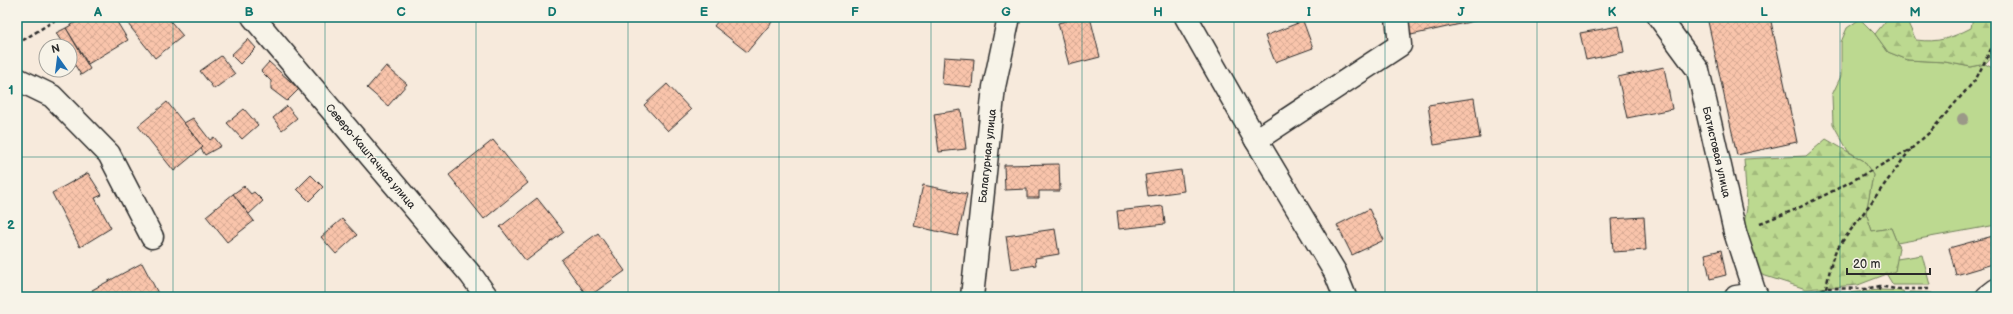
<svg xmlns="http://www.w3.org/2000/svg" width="2013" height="314" font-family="'Balsamiq Sans',sans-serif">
  <defs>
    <pattern id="forest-firs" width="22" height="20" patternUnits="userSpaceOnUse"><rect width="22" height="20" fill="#bcd990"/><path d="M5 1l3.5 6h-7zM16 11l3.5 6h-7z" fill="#a2ba7c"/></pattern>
    <pattern id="building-cross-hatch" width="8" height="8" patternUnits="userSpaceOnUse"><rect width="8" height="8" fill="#f9c4ab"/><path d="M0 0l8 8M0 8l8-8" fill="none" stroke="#d6a993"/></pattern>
  </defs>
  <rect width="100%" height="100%" fill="#f7eadc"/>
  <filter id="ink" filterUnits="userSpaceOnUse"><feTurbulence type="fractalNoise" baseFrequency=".025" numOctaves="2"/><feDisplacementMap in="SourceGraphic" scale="8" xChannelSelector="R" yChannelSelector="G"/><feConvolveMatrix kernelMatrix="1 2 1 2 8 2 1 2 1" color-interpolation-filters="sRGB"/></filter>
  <g filter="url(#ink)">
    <g fill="#bcd990" stroke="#74825e">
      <polygon points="1860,19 1875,34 1888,52 1908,60 1945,62 1971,67 1985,64 1996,70 1996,225 1897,243 1891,228 1872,231 1866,213 1873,175 1864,161 1848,151 1833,124 1832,95 1841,76 1841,42 1847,28"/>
      <polygon points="1922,255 1930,285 1893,285 1884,270 1897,259"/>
      <polygon points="1881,290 1903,291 1905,297 1799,297"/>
      <polygon points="1909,292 1932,293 1933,297 1910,297"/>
    </g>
    <g fill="url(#forest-firs)" stroke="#74825e">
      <path d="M1889 17H1905L1916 40C1939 43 1951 38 1971 28L1973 17H1996V52L1985 64 1971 67 1945 62 1908 60 1888 52 1875 34Z"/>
      <polygon points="1826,139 1864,161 1873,175 1866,213 1872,231 1891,228 1899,248 1895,271 1858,285 1806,289 1753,272 1742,234 1747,208 1744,159 1806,156"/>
    </g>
    <g fill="url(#building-cross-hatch)" stroke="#2b2b2b">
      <polygon points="85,17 114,17 128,40 88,64 66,28"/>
      <polygon points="136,17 167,17 183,36 155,58 128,24"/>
      <polygon points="721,17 766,17 772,22 747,52 714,26"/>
      <polygon points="1081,17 1090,17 1100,57 1069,65 1058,23"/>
      <polygon points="1407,17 1492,17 1411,35"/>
      <polygon points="1707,17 1770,17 1797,142 1737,155"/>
      <polygon points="1303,21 1313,48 1275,62 1265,36"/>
      <polygon points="1619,26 1624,52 1586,60 1580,33"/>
      <polygon points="66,28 90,69 81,75 70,57 70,46 64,46 56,33"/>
      <polygon points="248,39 256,48 240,64 231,55"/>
      <polygon points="221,56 235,74 214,89 200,71"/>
      <polygon points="944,57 974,59 972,87 942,84"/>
      <polygon points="269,62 299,89 287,101 271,89 271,81 261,71"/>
      <polygon points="386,66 407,84 388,106 367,88"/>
      <polygon points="1664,67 1672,109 1627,118 1618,77"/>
      <polygon points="667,84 691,110 668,131 644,105"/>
      <polygon points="1474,98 1480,138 1434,145 1428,105"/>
      <polygon points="167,102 203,147 174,171 138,126"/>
      <polygon points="287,106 297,118 282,130 273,118"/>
      <polygon points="244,109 258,125 242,139 227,123"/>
      <polygon points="961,110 966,149 939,152 934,114"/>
      <polygon points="193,118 210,140 214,137 221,146 205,155 201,149 203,147 184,123"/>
      <polygon points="493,140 528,183 484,219 449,175"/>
      <polygon points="1059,164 1060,191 1039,191 1039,198 1027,198 1027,189 1005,190 1004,165"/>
      <polygon points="1181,170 1184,191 1148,196 1145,175"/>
      <polygon points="88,173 102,195 95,198 111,228 80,247 52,193"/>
      <polygon points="311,175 323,187 309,201 297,189"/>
      <polygon points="923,185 967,194 958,236 914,226"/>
      <polygon points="244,186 251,194 254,192 263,201 249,214 233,194"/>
      <polygon points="233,194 254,221 227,242 206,216"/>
      <polygon points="537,198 564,232 526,261 500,227"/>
      <polygon points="1163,206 1165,224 1119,229 1117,211"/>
      <polygon points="1369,209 1384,240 1352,255 1337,225"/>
      <polygon points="1644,217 1646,250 1613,252 1611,219"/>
      <polygon points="342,219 357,235 336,254 321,237"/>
      <polygon points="1055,229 1059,254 1035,258 1036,265 1011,269 1006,236"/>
      <polygon points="598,233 625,271 588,297 561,260"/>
      <polygon points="1993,236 1996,247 1996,263 1956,275 1949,248"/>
      <polygon points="1721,250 1726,275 1710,279 1705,254"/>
      <polygon points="142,263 160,297 96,297 92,290"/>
    </g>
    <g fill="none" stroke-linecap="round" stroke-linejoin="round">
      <defs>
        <g id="minor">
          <polyline points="253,17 471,275 487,297"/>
          <polyline points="1186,17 1256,140 1335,272 1345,297"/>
          <polyline points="1659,17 1698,70 1735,232 1756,297"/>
          <polyline points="17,79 52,96 109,154 152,237"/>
          <polyline points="1256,140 1400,45 1397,17"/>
          <polyline points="972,297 994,87 1009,17"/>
          <polyline points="1736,297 1756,294"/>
          <polyline points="1987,297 1996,290"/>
        </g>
      </defs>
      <use href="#minor" stroke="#2b2b2b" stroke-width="25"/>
      <g stroke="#2b2b2b" stroke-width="2.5" stroke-dasharray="4 3" stroke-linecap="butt">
        <polyline points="17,44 60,17"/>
        <polyline points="1990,54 1996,47"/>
        <polyline points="1760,223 1792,211 1835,190 1911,149 1930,132 1976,79 1996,39"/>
        <polyline points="1826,288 1832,260 1836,250 1910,150"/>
        <polyline points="1816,292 1817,297"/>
        <polyline points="1794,297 1816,292 1826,288 1865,289 1880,286 1895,289 1930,289"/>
        <polyline points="1876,297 1880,287"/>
      </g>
      <use href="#minor" stroke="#f7f3e8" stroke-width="22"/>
    </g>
    <circle fill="#9b9988" cx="1963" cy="119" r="6"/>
  </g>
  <path fill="none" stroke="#0f766e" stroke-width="1" stroke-opacity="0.55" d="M173 17V297M325 17V297M476 17V297M628 17V297M779 17V297M931 17V297M1082 17V297M1234 17V297M1385 17V297M1537 17V297M1688 17V297M1840 17V297M17 157H1996"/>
  <g text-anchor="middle" stroke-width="3" stroke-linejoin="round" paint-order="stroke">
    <g font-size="11" fill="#2b2b2b" stroke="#f7f3e8">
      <text transform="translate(1717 152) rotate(77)" y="4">Батистовая улица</text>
      <text transform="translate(371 156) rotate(50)" y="4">Северо-Каштачная улица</text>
      <text transform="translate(987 156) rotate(-84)" y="4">Балагурная улица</text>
    </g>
  </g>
  <rect width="2013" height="314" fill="none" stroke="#f7f3e8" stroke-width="44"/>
  <g transform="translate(58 58) rotate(346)"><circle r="19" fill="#f7f3e8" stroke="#a5a39c"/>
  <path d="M0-3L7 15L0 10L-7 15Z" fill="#1f6fb2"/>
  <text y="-6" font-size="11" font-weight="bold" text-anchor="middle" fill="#2b2b2b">N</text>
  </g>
  <path d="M1847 268v6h83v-6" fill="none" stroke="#2b2b2b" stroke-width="2"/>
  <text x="1853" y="268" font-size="12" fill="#2b2b2b" stroke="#f7f3e8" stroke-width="3" paint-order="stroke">20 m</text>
  <rect x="22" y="22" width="1969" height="270" fill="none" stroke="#0f766e" stroke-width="1.5"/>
  <g font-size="13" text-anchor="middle" font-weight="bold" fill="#0f766e">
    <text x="98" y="16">A</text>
    <text x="249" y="16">B</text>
    <text x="401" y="16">C</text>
    <text x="552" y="16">D</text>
    <text x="704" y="16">E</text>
    <text x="855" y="16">F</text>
    <text x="1006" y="16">G</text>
    <text x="1158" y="16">H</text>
    <text x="1309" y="16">I</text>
    <text x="1461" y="16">J</text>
    <text x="1612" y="16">K</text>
    <text x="1764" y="16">L</text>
    <text x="1915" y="16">M</text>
    <text x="11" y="94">1</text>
    <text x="11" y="229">2</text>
  </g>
</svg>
